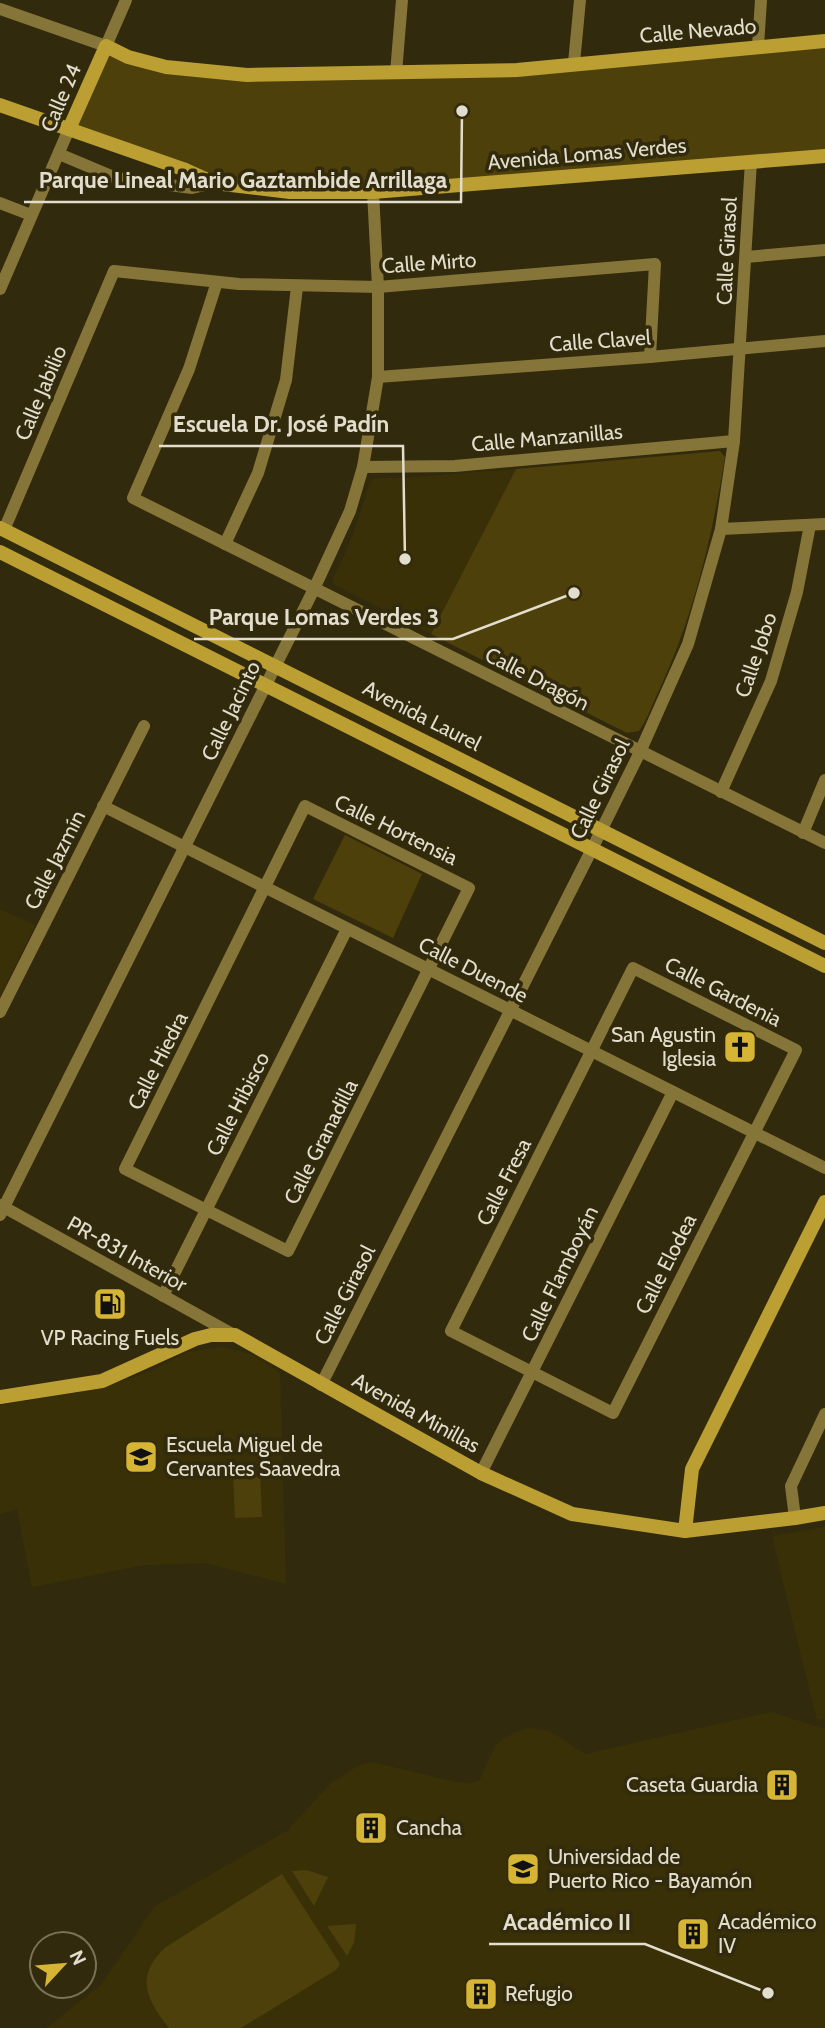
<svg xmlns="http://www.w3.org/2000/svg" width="825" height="2028" font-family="Cabin,sans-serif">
  <rect width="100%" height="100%" fill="#322a0c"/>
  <g fill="#3a3007">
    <polygon points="516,469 431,634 333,584 333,579 351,540 370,483 374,478 401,478"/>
    <polygon points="0,909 35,925 0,996"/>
    <polygon points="223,1347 254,1355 280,1373 286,1584 206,1563 145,1565 32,1587 17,1509 0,1514 0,1405 98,1389 151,1371 187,1352"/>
    <polygon points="825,1527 825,1718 817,1721 772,1536"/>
    <polygon points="771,1712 825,1729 825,2028 46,2028 101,1985 154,1907 287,1831 331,1783 359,1765 373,1762 455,1782 470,1783 479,1781 493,1750 500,1741 514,1733 529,1728 550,1731 585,1754"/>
  </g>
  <g fill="#4e400a">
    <polygon points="825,41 825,156 373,192 214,183 69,129 106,46 166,67 396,73"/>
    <path d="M720 451 725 457C712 537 694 615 660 688 653 702 648 719 639 731L627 733 431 634 516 469Z"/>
    <polygon points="345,835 422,874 393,938 313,899"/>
    <polygon points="260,1473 262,1517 235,1518 233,1474"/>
    <polygon points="306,1870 328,1877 314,1906 292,1871"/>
    <path d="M282 1874 340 1964 336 1970 241 2028H169C145 1998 135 1975 166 1947Z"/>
    <polygon points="356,1924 354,1943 347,1956 327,1926"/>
  </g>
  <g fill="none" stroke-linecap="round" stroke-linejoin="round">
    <g stroke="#867538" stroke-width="12">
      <polyline points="0,9 106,46 126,0"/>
      <polyline points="758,46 761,0"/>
      <polyline points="574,63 580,0"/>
      <polyline points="396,73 402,0"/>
      <polyline points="59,154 116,178 192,188 214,183"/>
      <polyline points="0,203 31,215"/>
      <polyline points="746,257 825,250"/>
      <polyline points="217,282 189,369 133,498 825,843"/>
      <polyline points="0,289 69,129"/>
      <polyline points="378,377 650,357 825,341"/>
      <polyline points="363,467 455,466 734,441"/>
      <polyline points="721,529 825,524"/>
      <polyline points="4,530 114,271 239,284 378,287 655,264 650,357"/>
      <polyline points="225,544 258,473 286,380 297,287"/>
      <polyline points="721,792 771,681 797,592 810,525"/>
      <polyline points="103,806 825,1168"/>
      <polygon points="305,806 469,888 288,1251 125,1169"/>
      <polyline points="803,833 825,780"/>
      <polygon points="633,968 796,1050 613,1413 451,1331"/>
      <polyline points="0,1012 144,726"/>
      <polyline points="0,1205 234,1335"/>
      <polyline points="0,1215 314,589 350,511 363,467 378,377 378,287 373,192"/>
      <polyline points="163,1296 347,929"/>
      <polyline points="321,1385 592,849 640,752 688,644 721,529 734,441 751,161"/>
      <polyline points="481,1473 673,1092"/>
      <polyline points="795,1518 791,1486 825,1414"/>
    </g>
    <g stroke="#bb9f33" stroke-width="14">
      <polyline points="0,105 183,169 214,183 290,192 373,192 825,156"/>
      <polyline points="69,129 106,46 128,57 166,67 247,75 517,70 825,41"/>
      <polyline points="0,528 825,943"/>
      <polyline points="0,552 825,966"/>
      <polyline points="0,1397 102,1381 195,1339 211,1335 235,1335 481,1473 572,1514 685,1531 795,1518 825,1513"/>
      <polyline points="685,1531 692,1469 825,1202"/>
    </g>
  </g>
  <defs>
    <symbol id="church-square" viewBox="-11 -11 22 22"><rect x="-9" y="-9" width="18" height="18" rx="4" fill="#d6b534" stroke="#322a0c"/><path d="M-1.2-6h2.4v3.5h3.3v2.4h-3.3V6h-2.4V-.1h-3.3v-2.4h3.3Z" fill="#111"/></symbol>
    <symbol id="fuel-square" viewBox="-11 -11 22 22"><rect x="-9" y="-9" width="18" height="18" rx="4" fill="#d6b534" stroke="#322a0c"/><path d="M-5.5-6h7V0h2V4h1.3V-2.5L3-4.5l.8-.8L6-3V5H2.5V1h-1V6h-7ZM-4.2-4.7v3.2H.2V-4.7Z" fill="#111"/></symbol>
    <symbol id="school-square" viewBox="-11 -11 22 22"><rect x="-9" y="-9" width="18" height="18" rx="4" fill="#d6b534" stroke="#322a0c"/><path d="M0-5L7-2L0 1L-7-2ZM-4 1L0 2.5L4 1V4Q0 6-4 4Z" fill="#111"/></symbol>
    <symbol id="building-square" viewBox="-11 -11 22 22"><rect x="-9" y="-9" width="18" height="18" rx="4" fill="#d6b534" stroke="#322a0c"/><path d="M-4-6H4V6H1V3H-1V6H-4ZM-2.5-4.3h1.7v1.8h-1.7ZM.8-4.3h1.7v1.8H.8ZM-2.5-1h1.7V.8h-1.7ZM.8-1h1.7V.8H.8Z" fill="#111"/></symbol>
    <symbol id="university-square" viewBox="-11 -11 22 22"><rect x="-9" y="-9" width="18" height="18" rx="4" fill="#d6b534" stroke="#322a0c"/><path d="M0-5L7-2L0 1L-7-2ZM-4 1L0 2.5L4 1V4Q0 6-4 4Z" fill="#111"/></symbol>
  </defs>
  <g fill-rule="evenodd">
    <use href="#church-square" x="721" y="1028" width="38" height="38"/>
    <use href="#fuel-square" x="91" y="1285" width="38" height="38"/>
    <use href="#school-square" x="122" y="1438" width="38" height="38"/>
    <use href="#building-square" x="763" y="1766" width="38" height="38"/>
    <use href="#building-square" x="352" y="1809" width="38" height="38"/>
    <use href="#university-square" x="504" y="1850" width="38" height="38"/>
    <use href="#building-square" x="674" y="1915" width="38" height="38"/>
    <use href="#building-square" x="462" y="1975" width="38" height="38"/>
  </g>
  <g text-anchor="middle" stroke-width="7" stroke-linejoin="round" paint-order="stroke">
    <g font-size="21" fill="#e2ddcc" stroke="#322a0c">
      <text transform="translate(698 31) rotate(-5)" y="7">Calle Nevado</text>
      <text transform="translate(61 98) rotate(-67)" y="7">Calle 24</text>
      <text transform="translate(587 154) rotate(-5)" y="7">Avenida Lomas Verdes</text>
      <text transform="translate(727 251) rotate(-87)" y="7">Calle Girasol</text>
      <text transform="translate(429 263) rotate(-4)" y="7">Calle Mirto</text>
      <text transform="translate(600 341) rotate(-4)" y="7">Calle Clavel</text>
      <text transform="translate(41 393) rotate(-67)" y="7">Calle Jabilio</text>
      <text transform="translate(547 438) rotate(-5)" y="7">Calle Manzanillas</text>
      <text transform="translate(756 655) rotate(-71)" y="7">Calle Jobo</text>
      <text transform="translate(537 679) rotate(27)" y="7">Calle Dragón</text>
      <text transform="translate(231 711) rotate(-64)" y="7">Calle Jacinto</text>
      <text transform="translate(422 716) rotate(27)" y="7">Avenida Laurel</text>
      <text transform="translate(600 789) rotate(-64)" y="7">Calle Girasol</text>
      <text transform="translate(396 830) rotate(26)" y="7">Calle Hortensia</text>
      <text transform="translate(55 860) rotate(-63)" y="7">Calle Jazmín</text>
      <text transform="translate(473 970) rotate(27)" y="7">Calle Duende</text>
      <text transform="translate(723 992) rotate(27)" y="7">Calle Gardenia</text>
      <text transform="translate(158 1061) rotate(-63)" y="7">Calle Hiedra</text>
      <text transform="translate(238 1104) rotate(-63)" y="7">Calle Hibisco</text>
      <text transform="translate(321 1142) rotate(-63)" y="7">Calle Granadilla</text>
      <text transform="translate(504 1182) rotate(-63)" y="7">Calle Fresa</text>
      <text transform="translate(127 1254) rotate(29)" y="7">PR-831 Interior</text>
      <text transform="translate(666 1264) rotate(-63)" y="7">Calle Elodea</text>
      <text transform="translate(560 1274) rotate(-64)" y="7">Calle Flamboyán</text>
      <text transform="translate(345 1295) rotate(-63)" y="7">Calle Girasol</text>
      <text transform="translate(416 1413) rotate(29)" y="7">Avenida Minillas</text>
    </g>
    <g font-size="21" fill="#e2ddcc" stroke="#322a0c" text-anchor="start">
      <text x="716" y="1042" text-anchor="end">San Agustin<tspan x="716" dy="24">Iglesia</tspan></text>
      <text x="110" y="1345" text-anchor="middle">VP Racing Fuels</text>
      <text x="166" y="1452">Escuela Miguel de<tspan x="166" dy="24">Cervantes Saavedra</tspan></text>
      <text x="758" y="1792" text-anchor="end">Caseta Guardia</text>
      <text x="396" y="1835">Cancha</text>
      <text x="548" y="1864">Universidad de<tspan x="548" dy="24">Puerto Rico - Bayamón</tspan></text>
      <text x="718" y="1929">Académico<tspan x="718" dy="24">IV</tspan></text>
      <text x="505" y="2001">Refugio</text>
    </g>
  </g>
  <path fill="none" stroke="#e2ddcc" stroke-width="2.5" d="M462 111L461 202H24M405 559L403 446H159M574 593L453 639H194M768 1993L645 1944H489"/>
  <g fill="#e2ddcc" stroke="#322a0c" stroke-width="2.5">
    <circle cx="462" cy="111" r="7"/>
    <circle cx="405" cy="559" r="7"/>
    <circle cx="574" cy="593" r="7"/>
    <circle cx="768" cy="1993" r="7"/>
  </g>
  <g font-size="23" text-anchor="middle" font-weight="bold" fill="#e2ddcc" stroke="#322a0c" stroke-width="7" stroke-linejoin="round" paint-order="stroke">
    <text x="243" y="188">Parque Lineal Mario Gaztambide Arrillaga</text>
    <text x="281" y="432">Escuela Dr. José Padín</text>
    <text x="324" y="625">Parque Lomas Verdes 3</text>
    <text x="567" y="1930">Académico II</text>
  </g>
  <g transform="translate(63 1965) rotate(64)"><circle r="33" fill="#322a0c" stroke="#787259" stroke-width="2"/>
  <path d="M0-5L12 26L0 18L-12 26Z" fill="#d6b534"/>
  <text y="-10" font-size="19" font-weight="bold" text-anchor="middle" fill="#e2ddcc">N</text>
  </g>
</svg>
